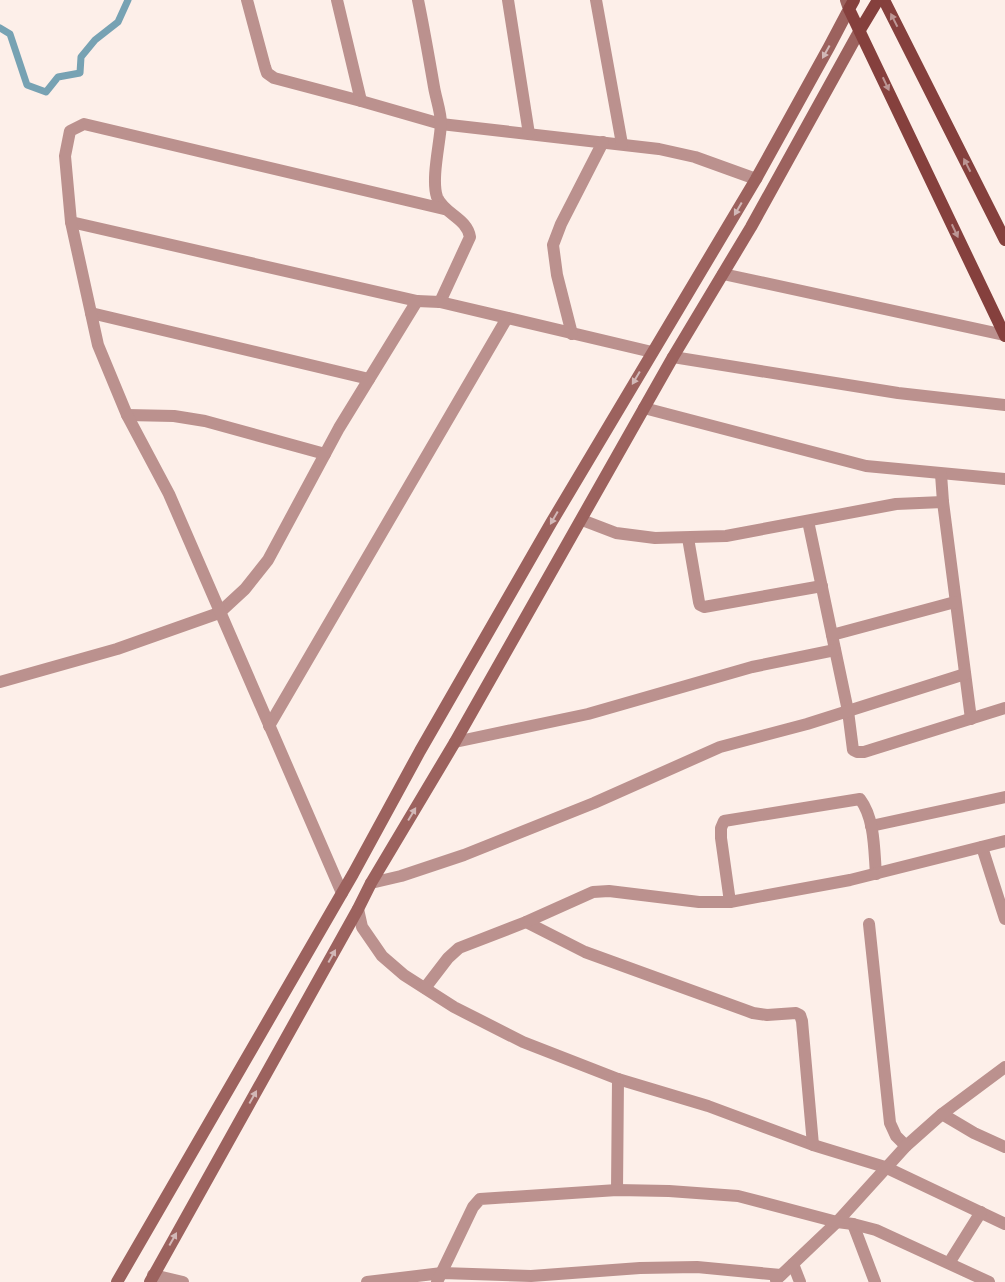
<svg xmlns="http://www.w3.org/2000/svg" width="1005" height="1282" font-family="'Work Sans',sans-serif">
  <rect width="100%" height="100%" fill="#fdefe9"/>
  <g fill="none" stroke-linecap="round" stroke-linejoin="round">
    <polyline stroke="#77a2b3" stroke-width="7" points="0,28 10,34 27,85 46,92 58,77 80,73 81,57 95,40 118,22 128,0"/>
    <g stroke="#bb918e" stroke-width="12">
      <polyline points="247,0 265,67 267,73 274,78 361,101 441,124 659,149 695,157 756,179"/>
      <polyline points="337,0 361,101"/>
      <path d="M418 0C424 29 429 58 434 87 436 99 441 112 441 124 440 143 431 179 437 197 444 214 467 218 470 237L440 302"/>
      <polyline points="508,0 529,134"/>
      <polyline points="596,0 622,144"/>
      <polyline points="71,222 417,301 440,302 652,352"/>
      <polyline points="723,274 1004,335"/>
      <polyline points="91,313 369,379"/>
      <polyline points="572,334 557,275 553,245 561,224 603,142"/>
      <polyline points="673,357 898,393 1005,405"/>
      <polyline points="644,408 866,466 1005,479"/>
      <polyline points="127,415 174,416 205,421 325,454"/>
      <polyline points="941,474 943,502 971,719"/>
      <polyline points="582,520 616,533 655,538 726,536 896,504 943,502"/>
      <polyline points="808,521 848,711 853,750 857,752 864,752 1005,708"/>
      <polyline points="688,538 699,602 700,605 704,607 822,586"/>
      <polyline points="832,635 955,602"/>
      <polyline points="0,682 117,649 219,613 245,589 268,560 339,428 417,301"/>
      <polyline points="269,726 507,318"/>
      <polyline points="455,742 588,714 752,667 835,650"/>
      <polyline points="871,826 1005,797"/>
      <polyline points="982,847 1005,919"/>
      <polyline points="371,883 401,876 464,855 594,803 720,747 807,724 965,674"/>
      <polyline points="342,893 169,494 127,415 98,345 71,222 65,156 70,131 84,124 444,209"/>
      <path d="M730 902 721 838V828L724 821 860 799C875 819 874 850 876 874"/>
      <polyline points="358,909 362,927 382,956 404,975 454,1007 523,1042 618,1079 708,1106 813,1145 885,1167 1005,1224"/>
      <polyline points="526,922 585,952 753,1013 767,1015 796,1013 800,1015 802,1021 813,1145"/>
      <polyline points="869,924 890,1123 896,1136 906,1146"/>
      <polyline points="425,988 448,958 459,948 526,922 593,892 609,891 699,902 730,902 850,880 1005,841"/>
      <polyline points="942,1114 974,1133 1005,1147"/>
      <polyline points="617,1190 618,1079"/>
      <polyline points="853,1224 875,1282"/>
      <polyline points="949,1263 981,1212"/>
      <polyline points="793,1264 800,1282"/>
      <polyline points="153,1275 183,1282"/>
      <polyline points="776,1280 837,1222 906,1146 942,1114 1005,1067"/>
      <polyline points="367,1282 442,1273 531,1276 640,1268 697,1267 781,1275"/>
      <polyline points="437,1282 473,1207 480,1199 617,1190 669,1191 738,1196 837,1222 853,1224 876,1230 989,1282"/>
    </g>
    <g stroke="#9c625e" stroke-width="12">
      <polyline points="117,1282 353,874 420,751 551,523 756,179 829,47 849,9 846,0"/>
      <polyline points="150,1282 358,909 371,883 455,742 673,357 751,227 860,30"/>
    </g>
    <g stroke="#85403d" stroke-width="12">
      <polyline points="854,0 849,9 1005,336"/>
      <polyline points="884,0 1005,240"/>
      <polyline points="860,30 878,0"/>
    </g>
  </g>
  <defs><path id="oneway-solid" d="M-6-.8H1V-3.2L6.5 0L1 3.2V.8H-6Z" transform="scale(1.25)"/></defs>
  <g fill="#bc9694">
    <use href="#oneway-solid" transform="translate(894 20) rotate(-117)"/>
    <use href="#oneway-solid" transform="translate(886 84) rotate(65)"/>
    <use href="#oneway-solid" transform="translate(967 165) rotate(-117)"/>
    <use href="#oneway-solid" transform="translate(955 231) rotate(65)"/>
  </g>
  <g fill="#d2b8b7">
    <use href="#oneway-solid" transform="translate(826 52) rotate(119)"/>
    <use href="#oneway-solid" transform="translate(738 209) rotate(120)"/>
    <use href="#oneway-solid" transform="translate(636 378) rotate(121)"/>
    <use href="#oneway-solid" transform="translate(554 518) rotate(120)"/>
    <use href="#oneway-solid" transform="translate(412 814) rotate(-59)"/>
    <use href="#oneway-solid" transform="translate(332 956) rotate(-61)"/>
    <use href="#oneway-solid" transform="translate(253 1097) rotate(-61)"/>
    <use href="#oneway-solid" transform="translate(173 1239) rotate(-61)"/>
  </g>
</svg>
